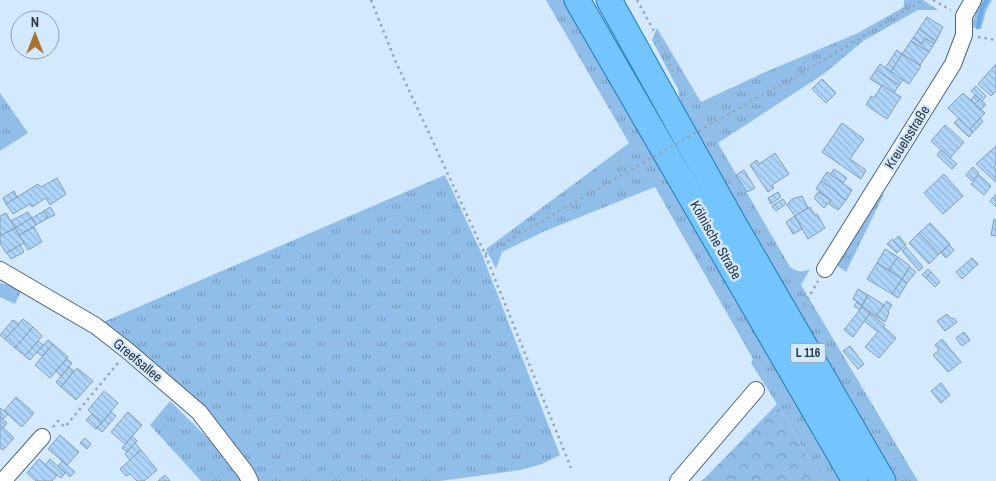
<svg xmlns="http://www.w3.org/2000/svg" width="996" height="481" font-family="'Archivo Narrow',sans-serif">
  <defs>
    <pattern id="grass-tufts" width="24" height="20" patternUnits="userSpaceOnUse" patternTransform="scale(1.25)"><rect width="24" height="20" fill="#91bee8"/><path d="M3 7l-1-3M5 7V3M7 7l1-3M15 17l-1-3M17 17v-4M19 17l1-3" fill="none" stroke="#779bbe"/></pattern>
    <pattern id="forest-crowns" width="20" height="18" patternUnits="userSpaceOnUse" patternTransform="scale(1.25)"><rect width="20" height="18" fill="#91bee8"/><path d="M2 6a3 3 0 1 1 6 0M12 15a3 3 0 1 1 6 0" fill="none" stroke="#779bbe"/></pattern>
    <pattern id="building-back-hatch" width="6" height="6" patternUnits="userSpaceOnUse" patternTransform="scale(1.25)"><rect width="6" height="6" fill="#aed5fa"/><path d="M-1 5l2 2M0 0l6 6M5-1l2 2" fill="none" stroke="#96b8d8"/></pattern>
  </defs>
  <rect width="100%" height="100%" fill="#d3e9fe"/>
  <g fill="url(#grass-tufts)">
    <polygon points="546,0 569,0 846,481 822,481 777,404 751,363 753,359 655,187 545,231 502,252 496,269 486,249 629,143"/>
    <path d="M904 0H923L938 10H918L863 41 825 73 718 143 790 267C798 272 802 273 810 269L801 285 918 481H897L681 109 678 89 652 40 657 28 701 102 763 73 858 33 904 7Z"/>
    <polygon points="980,0 992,0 986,11 981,29 971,27"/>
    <polygon points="0,93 28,133 0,151"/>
    <polygon points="445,175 481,252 560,455 542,464 520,470 440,481 256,481 101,323"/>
    <polygon points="879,192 884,194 846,272 838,266 838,256"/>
    <polygon points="0,283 22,289 15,304 0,297"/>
    <polygon points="170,401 225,455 243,481 201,481 150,425"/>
  </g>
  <polygon fill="url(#forest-crowns)" points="777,404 822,481 701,481 707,476"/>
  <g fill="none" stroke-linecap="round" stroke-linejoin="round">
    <polyline stroke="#6aace7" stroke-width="4.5" points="978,27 982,8 987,0"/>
  </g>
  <g fill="url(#building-back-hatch)" stroke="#859fb8">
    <polygon points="927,17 943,27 936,41 919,29"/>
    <polygon points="919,29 936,41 934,44 925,38 922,44 913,38"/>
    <polygon points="913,38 922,44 925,38 934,44 929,52 911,41"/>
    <polygon points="911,41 929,52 920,65 902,54"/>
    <polygon points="897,50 902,54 891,72 885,68"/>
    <polygon points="902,54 921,66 909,84 891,72"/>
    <polygon points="880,64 903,80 899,85 876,70"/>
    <polygon points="996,64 996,91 991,96 978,84"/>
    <polygon points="876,70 899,85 894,93 870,79"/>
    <polygon points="822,79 836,93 826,103 812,89"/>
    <polygon points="882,85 901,97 887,119 866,105 871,96 874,98"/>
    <polygon points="976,86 986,96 982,101 971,91"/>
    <polygon points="963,93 985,113 970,129 948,108"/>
    <polygon points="975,95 980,99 975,104 971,100"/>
    <polygon points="980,99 986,105 981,109 975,104"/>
    <polygon points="959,118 973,132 969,137 954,123"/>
    <polygon points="980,118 983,122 973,132 970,129"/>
    <polygon points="842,123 864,139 850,159 866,170 861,179 822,152"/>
    <polygon points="945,125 964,142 950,158 931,141"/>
    <polygon points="996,146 996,165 994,167 996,170 996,182 976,164"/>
    <polygon points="941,150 957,164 952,169 937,155"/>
    <polygon points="775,153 789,174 772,185 774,188 768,192 750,165 757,160 759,164"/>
    <polygon points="973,167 979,173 972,181 966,175"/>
    <polygon points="834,169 847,178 843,183 830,175"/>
    <polygon points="744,170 755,188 747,192 736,175"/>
    <polygon points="827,172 852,190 846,200 837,194 838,193 821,181"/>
    <polygon points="944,174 963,196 943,214 924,193"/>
    <polygon points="979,175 991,186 984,195 971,184"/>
    <polygon points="57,178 66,194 50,205 46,198 32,207 30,204 13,214 6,204 38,184 41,187"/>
    <polygon points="821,181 838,193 837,194 846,200 838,210 829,204 831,200 816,189"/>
    <polygon points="14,191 17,197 6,204 3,198"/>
    <polygon points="778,192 781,197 771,204 768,198"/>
    <polygon points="818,192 831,200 824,208 814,198"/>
    <polygon points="996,194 996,207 990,201"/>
    <polygon points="802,196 808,208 795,216 787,205 792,199"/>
    <polygon points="783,199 786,204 776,211 772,206"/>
    <polygon points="50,207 55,215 48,218 44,211"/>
    <polygon points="810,207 815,215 817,214 825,228 808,239 795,216"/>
    <polygon points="44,211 48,218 36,225 32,218"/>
    <polygon points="28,212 32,218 15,228 11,221"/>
    <polygon points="6,213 15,228 0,236 0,216"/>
    <polygon points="795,216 802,229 793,234 786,222"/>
    <polygon points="32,218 36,225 19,235 15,228"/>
    <polygon points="994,219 996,220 996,236 991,235"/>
    <polygon points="930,223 950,244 939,254 919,233"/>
    <polygon points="34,227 42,242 28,250 19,235"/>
    <polygon points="15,228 24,243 6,253 0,243 0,236"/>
    <polygon points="919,233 939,254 929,264 909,243"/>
    <polygon points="899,236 906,245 901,249 893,241"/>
    <polygon points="892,239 901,249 897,253 887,244"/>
    <polygon points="20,245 24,252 11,259 7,253"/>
    <polygon points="949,245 954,250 946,258 941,253"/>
    <polygon points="906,247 923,267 919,271 902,251"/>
    <polygon points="885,249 898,257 889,270 877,263"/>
    <polygon points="898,257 910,266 902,279 889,270"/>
    <polygon points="972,258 978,264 962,279 956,272"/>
    <polygon points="877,263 902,279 892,294 867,279"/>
    <polygon points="910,267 916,272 907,283 902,279"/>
    <polygon points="928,269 931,272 926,278 922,275"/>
    <polygon points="931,272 940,282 935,287 926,278"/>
    <polygon points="902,279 907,283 898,298 892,294"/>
    <polygon points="858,289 868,295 862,305 853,299"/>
    <polygon points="868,295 884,305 876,316 862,306"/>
    <polygon points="887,301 892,305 888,311 889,313 885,322 876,316"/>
    <polygon points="857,302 862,306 860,310 854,306"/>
    <polygon points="862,307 870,313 853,337 844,330"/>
    <polygon points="870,313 885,325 883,326 896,338 879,358 865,347 878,332 864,321"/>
    <polygon points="947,314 952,319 954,318 957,322 945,331 937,321"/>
    <polygon points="23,319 33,327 15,348 5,339"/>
    <polygon points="13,320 19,324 5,339 0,335"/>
    <polygon points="33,327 42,336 25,356 15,348"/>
    <polygon points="964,332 970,340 962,346 956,338"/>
    <polygon points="942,339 961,362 948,372 933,355 939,350 935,345"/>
    <polygon points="48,340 53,344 42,356 37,352"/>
    <polygon points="38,341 43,345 30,360 25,356"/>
    <polygon points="53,344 68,357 50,378 35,365"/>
    <polygon points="850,346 864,364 858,369 843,351"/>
    <polygon points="67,359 72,363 61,376 56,371"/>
    <polygon points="69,367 74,371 61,387 56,382"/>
    <polygon points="77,368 93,381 76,400 61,387"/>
    <polygon points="941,383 950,395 941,403 931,391"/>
    <polygon points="104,391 118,403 102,422 88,410"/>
    <polygon points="16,397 34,413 22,427 4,411"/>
    <polygon points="0,408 8,414 3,419 0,417"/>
    <polygon points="111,412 116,416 102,432 97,428"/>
    <polygon points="128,412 142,425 125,444 111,432"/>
    <polygon points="92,414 102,422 96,429 86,420"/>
    <polygon points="0,417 7,423 3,428 0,425"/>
    <polygon points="0,425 14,438 3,450 0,448"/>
    <polygon points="60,435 79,452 67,465 48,449"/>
    <polygon points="132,436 137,441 127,452 122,448"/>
    <polygon points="85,438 91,444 87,449 80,443"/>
    <polygon points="135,443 141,450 130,460 125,454"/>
    <polygon points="141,450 157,470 144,481 137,481 130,474 126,476 120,469"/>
    <polygon points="39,459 57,475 52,481 36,481 27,473"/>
    <polygon points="50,459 65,473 61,478 45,465"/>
    <polygon points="62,461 75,472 70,477 58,466"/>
    <polygon points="165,475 170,481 158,481"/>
  </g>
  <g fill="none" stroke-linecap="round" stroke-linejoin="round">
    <defs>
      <g id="street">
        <polyline points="825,269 953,64 964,35 964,16 973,0"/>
        <polyline points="0,270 96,326 128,351 199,412 246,473 250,481"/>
        <polyline points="3,481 42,437"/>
        <polyline points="678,481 756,390"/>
      </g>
      <g id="primary">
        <polyline points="577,0 855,481"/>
        <polyline points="609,0 734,224 883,481"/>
      </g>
    </defs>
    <use href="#street" stroke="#4d657c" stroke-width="18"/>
    <use href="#primary" stroke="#207abb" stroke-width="27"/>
    <g stroke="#94a6b7" stroke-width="2.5" stroke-dasharray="2.5 4" stroke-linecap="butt">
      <polyline points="371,0 395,60 485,254 571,468"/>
      <polyline points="637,0 654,31 673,71"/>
      <polyline points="933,0 951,10"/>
      <polyline points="978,37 996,40"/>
      <polyline points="739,108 807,70 923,0"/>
      <polyline points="485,254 620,176"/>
      <polyline points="804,305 818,281"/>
      <polyline points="53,427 58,421 65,427 118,363"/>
    </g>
    <use href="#street" stroke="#fff" stroke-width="16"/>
    <use href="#primary" stroke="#74c4fd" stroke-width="25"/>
    <polyline stroke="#94a6b7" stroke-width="2.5" stroke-dasharray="2.5 4" stroke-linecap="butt" points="620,176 739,108"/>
  </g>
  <g text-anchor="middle" stroke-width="5" stroke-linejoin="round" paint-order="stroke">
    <rect fill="#d3e9fe" stroke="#606d7b" stroke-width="1" x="790.5" y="343.5" width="35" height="19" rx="4"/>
    <g font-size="12" font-weight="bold" fill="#2e3843">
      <text x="808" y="357">L 116</text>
    </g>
    <g font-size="14" fill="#2e3843" stroke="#d3e9fe">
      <text transform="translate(907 137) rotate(-58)" y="5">Kreuelsstraße</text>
      <text transform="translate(716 240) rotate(60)" y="5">Kölnische Straße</text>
      <text transform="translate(138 360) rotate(40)" y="5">Greefsallee</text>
    </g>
  </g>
  <g transform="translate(35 35)"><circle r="24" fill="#d3e9fe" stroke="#91a2b3"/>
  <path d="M0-4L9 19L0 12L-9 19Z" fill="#aa712f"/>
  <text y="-8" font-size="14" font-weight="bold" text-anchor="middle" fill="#2e3843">N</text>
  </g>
</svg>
